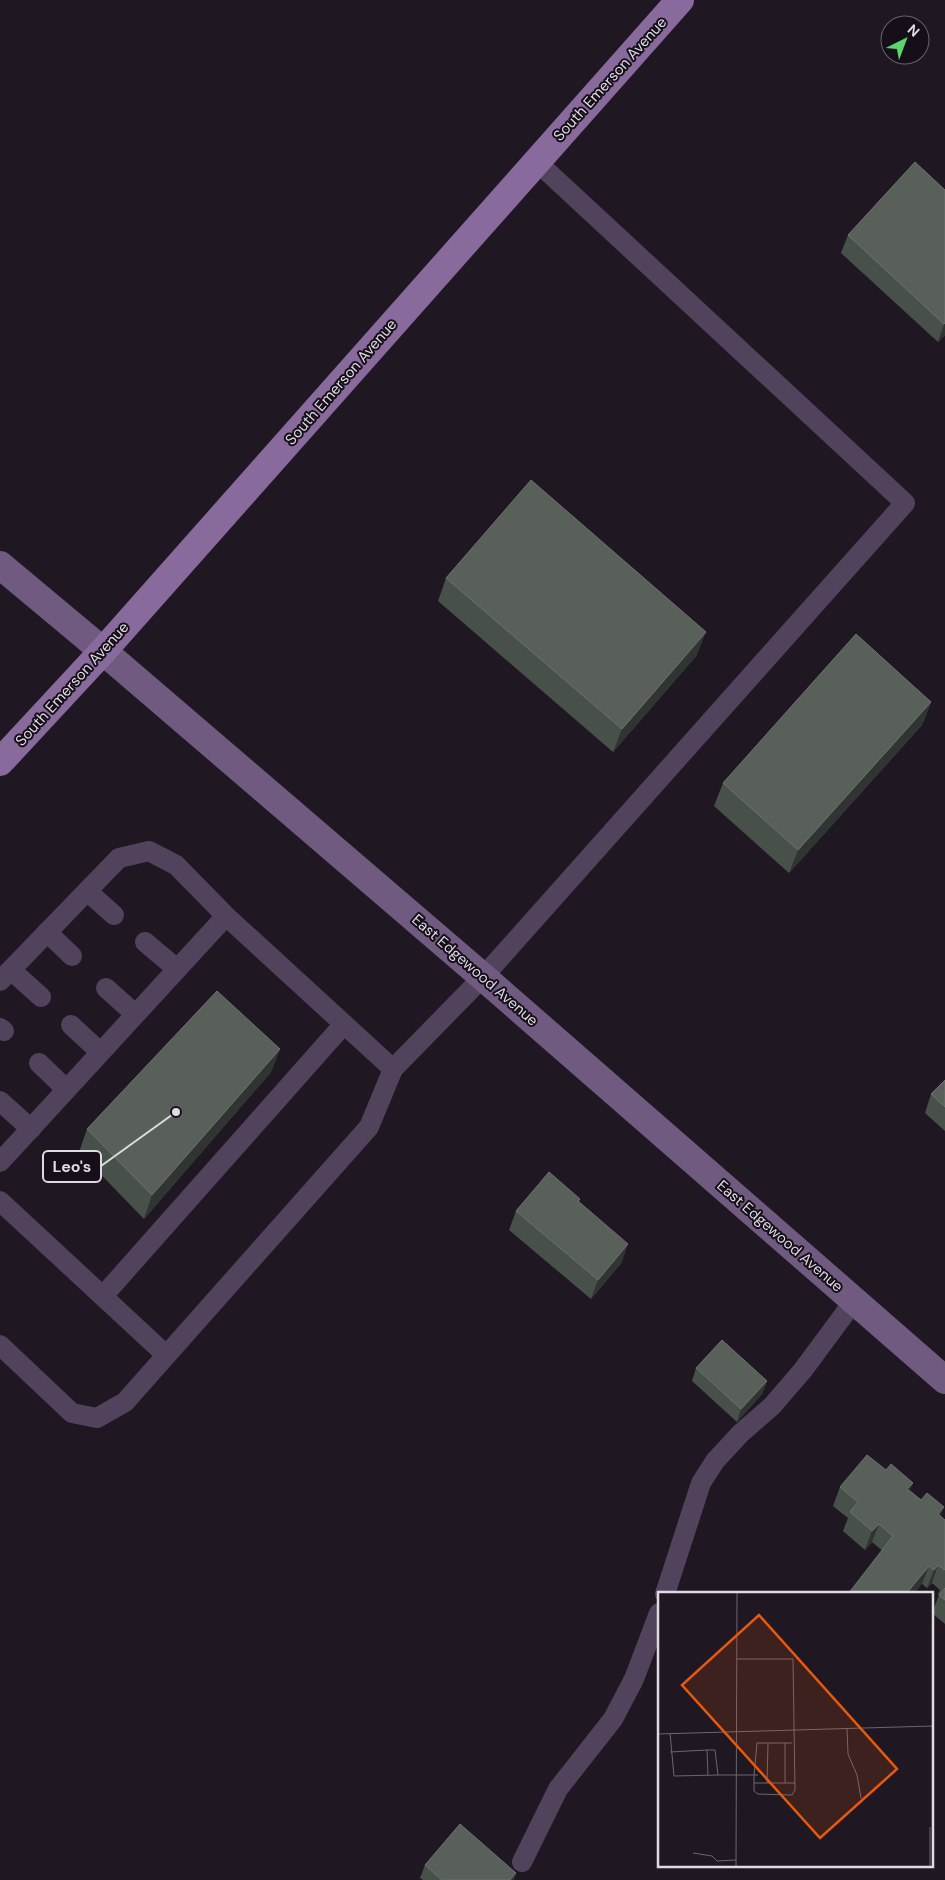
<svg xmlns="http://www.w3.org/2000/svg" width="945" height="1880" font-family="'DM Sans',sans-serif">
  <rect width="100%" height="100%" fill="#1f1823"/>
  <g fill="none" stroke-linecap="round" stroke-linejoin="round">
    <g stroke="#52435c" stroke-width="20">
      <polyline points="87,891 114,915"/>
      <polyline points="47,932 72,956"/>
      <polyline points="145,942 177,969"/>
      <polyline points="11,970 41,997"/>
      <polyline points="0,981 119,858 149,851 176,865 226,916 393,1069"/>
      <polyline points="106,988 135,1014"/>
      <polyline points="71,1025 100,1052"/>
      <polyline points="0,1028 4,1031"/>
      <polyline points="39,1063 66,1089"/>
      <polyline points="0,1101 31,1129"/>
      <polyline points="0,1162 226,916"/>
      <polyline points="0,1201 166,1355"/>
      <polyline points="103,1296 344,1024"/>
      <polyline points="0,1345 72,1413 97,1418 125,1402 369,1127 393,1069 483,977 905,503 536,161"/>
      <polyline points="665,1594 701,1483 715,1461 741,1433 772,1406 803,1370 854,1301"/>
      <polyline points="522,1862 558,1789 613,1719 634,1679 659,1613"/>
    </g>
    <polyline stroke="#715a80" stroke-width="28" points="0,565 103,651 483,977 945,1380"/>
    <polyline stroke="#896a9d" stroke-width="28" points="0,762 103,651 680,0"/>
  </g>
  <g fill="#475149">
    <polygon points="945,190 945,335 938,342 841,253 848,235"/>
    <polygon points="446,578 697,655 613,752 438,601"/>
    <polygon points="931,702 922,725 789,873 714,806 723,783"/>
    <polygon points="280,1049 271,1072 144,1219 79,1152 87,1129"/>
    <polygon points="945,1080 945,1131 925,1113 931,1094"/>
    <polygon points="580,1199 579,1202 622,1262 591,1299 509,1230 516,1211"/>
    <polygon points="696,1368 767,1381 762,1394 737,1422 692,1381"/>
    <polygon points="886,1470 945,1520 945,1624 932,1613 939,1595 938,1594 940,1590 932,1583 927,1588 872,1542 865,1550 843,1531 848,1518 833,1506 840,1487"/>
    <polygon points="425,1865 514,1880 423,1880 420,1878"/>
  </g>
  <g fill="#303433">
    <polygon points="945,323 945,335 938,342 944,324"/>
    <polygon points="706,632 697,655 613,752 622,729"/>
    <polygon points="931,702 922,725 789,873 798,850"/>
    <polygon points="280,1049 271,1072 144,1219 152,1195"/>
    <polygon points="628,1244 622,1262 591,1299 598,1280"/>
    <polygon points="767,1381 762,1394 737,1422 741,1409"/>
    <polygon points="913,1483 906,1501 907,1489"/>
    <polygon points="944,1507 937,1525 938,1514"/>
    <polygon points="879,1524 872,1542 865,1550 872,1531"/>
    <polygon points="938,1565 932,1583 927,1588 934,1570"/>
    <polygon points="929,1566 922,1584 914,1594 906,1594"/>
    <polygon points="516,1873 514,1880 510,1880"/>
  </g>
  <g fill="#586059" stroke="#6d736e">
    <polygon points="915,162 945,190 945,323 944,324 848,235"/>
    <polygon points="531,480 706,632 622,729 446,578"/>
    <polygon points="856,634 931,702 798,850 723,783"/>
    <polygon points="217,991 280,1049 152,1195 87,1129"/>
    <polygon points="945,1080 945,1107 931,1094"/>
    <polygon points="549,1172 580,1199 578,1201 628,1244 598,1280 516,1211"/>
    <polygon points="722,1340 767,1381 741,1409 696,1368"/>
    <polygon points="867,1455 886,1470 891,1464 913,1483 907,1489 921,1500 927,1493 944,1507 938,1514 945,1520 945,1570 938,1565 934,1570 929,1566 906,1594 848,1594 893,1536 879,1524 872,1531 850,1512 858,1502 840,1487"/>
    <polygon points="945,1588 945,1600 939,1595"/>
    <polygon points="460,1824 516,1873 510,1880 442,1880 425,1865"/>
  </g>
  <g text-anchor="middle" stroke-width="4" stroke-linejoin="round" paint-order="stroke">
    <g font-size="15" fill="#dfdbe2" stroke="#160f1a">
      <text transform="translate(610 79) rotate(-48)" y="5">South Emerson Avenue</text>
      <text transform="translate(341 382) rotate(-49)" y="5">South Emerson Avenue</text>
      <text transform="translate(72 684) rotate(-48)" y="5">South Emerson Avenue</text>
      <text transform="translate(475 970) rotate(41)" y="5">East Edgewood Avenue</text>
      <text transform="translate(780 1236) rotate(41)" y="5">East Edgewood Avenue</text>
    </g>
  </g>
  <g transform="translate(658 1592)">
    <rect width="275" height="275" fill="#1f1823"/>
    <path fill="none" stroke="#6c666f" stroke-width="1" d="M189 136 190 162 199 183 203 206M12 141 16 184 60 183M0 142 275 134M127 151V191M12 160 49 158M50 183 49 158H57L60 183H96V199L100 202 134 203 137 198 135 67H79M100 183H96L99 151H134M96 191H137M109 191 110 151M35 261 54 264 59 269 78 268M78 275 79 0M272 275V235"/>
    <path fill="#e8590c" fill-opacity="0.15" stroke="#e8590c" stroke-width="2.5" d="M101 23 239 177 162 246 24 93Z"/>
    <rect width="275" height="275" fill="none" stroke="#dfdbe2" stroke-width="2.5"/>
  </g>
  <path fill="none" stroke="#dfdbe2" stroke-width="2" d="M176 1112L101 1166"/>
  <circle fill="#dfdbe2" stroke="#160f1a" stroke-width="2" cx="176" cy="1112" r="5"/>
  <rect fill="#160f1a" stroke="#dfdbe2" stroke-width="2" x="43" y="1151" width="58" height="31" rx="5"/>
  <g font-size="16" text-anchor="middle" font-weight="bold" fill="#dfdbe2">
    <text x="72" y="1172">Leo's</text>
  </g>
  <g transform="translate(905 40) rotate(42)"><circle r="24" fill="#160f1a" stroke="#66616a"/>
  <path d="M0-4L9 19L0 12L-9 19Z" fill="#5bd56e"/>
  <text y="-8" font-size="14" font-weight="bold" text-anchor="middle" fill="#dfdbe2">N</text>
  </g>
</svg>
